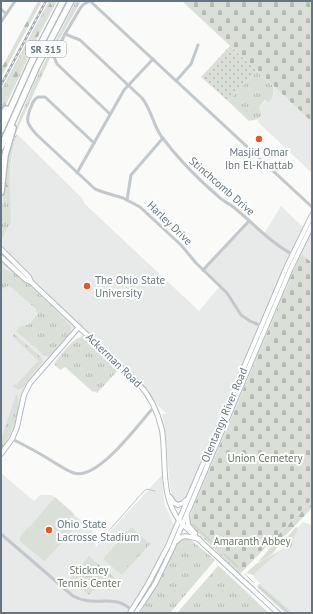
<svg xmlns="http://www.w3.org/2000/svg" width="313" height="614" font-family="'PT Sans',sans-serif">
  <defs>
    <pattern id="grass-tufts" width="24" height="20" patternUnits="userSpaceOnUse"><rect width="24" height="20" fill="#dadfd7"/><path d="M3 7l-1-3M5 7V3M7 7l1-3M15 17l-1-3M17 17v-4M19 17l1-3" fill="none" stroke="#b4b9b4"/></pattern>
    <pattern id="forest-firs" width="22" height="20" patternUnits="userSpaceOnUse"><rect width="22" height="20" fill="#dadfd7"/><path d="M5 1l3.5 6h-7zM16 11l3.5 6h-7z" fill="#b4b9b4"/></pattern>
    <pattern id="cemetery-stones" width="16" height="16" patternUnits="userSpaceOnUse"><rect width="16" height="16" fill="#dadfd7"/><path d="M2 7V4a2 2 0 0 1 4 0v3zM10 15v-3a2 2 0 0 1 4 0v3z" fill="#b4b9b4"/></pattern>
    <pattern id="garden-dots" width="8" height="8" patternUnits="userSpaceOnUse"><rect width="8" height="8" fill="#dadfd7"/><path d="M2 2h.1M6 6h.1" fill="none" stroke="#b4b9b4" stroke-width="1.8" stroke-linecap="round"/></pattern>
  </defs>
  <rect width="100%" height="100%" fill="#fafaf8"/>
  <g fill="#e8e9e9">
    <polygon points="273,86 312,122 312,173 259,123 258,119 262,115 259,107 274,93"/>
    <polygon points="17,134 82,198 85,204 199,311 220,286 203,270 249,221 264,234 281,206 306,230 312,219 312,263 304,256 300,257 299,258 192,511 177,504 173,498 170,487 165,430 162,414 167,414 158,406 145,386 82,326 79,327 30,383 12,439 1,454 1,241 11,222 9,180 14,144"/>
    <polygon points="1,473 34,501 40,495 52,495 92,530 96,547 162,475 163,493 165,505 174,525 146,584 128,613 1,613"/>
    <polygon points="303,522 312,525 312,613 293,613 260,584 253,575 286,545 291,547 298,528"/>
  </g>
  <g fill="url(#grass-tufts)">
    <polygon points="49,1 51,1 1,99 1,90"/>
    <polygon points="55,1 57,1 38,37 1,115 1,110"/>
    <polygon points="76,1 81,1 56,45 13,139 7,168 6,192 10,192 11,222 1,241 3,190 6,161 15,129 35,81"/>
    <path d="M257 71 273 86C274 93 273 97 269 102L265 100 259 107 262 115 258 119 249 121 228 101Z"/>
    <polygon points="1,259 39,294 71,326 70,333 49,357 45,356 16,331 21,326 28,325 38,314 36,311 36,309 9,285 1,290 1,266 5,270 13,273 1,262"/>
    <polygon points="14,334 42,358 42,364 12,336"/>
    <path d="M81 335 119 369 97 393 94 391 93 392 65 367 60 370 54 364C59 357 73 338 81 337Z"/>
    <polygon points="38,361 41,364 30,377 23,388 18,390 13,386 15,384 16,385"/>
    <path d="M16 395C25 406 8 440 1 450V439Z"/>
    <polygon points="131,527 150,544 122,575 103,559"/>
    <polygon points="181,538 190,539 215,560 170,613 140,613 158,582 178,541"/>
    <path d="M281 540 280 544 277 547C275 554 265 559 258 562L273 545Z"/>
    <polygon points="281,550 253,575 247,573 245,576 246,577 244,575 256,564"/>
    <polygon points="89,556 118,581 109,591 100,583 89,595 70,579"/>
    <polygon points="218,566 220,567 269,613 177,613"/>
  </g>
  <g fill="url(#forest-firs)">
    <polygon points="38,1 42,1 1,77 1,69"/>
    <polygon points="51,1 55,1 1,110 1,99"/>
    <path d="M17 134C11 152 9 173 10 192H6C2 183 9 141 17 134Z"/>
    <polygon points="312,499 312,508 286,535 279,538 276,537"/>
    <polygon points="296,527 298,528 291,547 290,548 286,545 281,545 280,542 288,536"/>
    <polygon points="259,584 260,584 293,613 285,613 260,590 257,587"/>
  </g>
  <g fill="url(#cemetery-stones)">
    <polygon points="182,1 312,1 312,122"/>
    <polygon points="303,255 312,263 312,499 240,574 191,526 189,518 299,258"/>
  </g>
  <polygon fill="url(#garden-dots)" points="230,46 257,71 228,101 201,77"/>
  <g fill="#dadfd7">
    <polygon points="55,497 74,514 73,516 78,521 78,524 45,561 44,561 20,541 20,537 28,527 29,528"/>
    <polygon points="130,531 146,545 123,571 107,557"/>
  </g>
  <g fill="none" stroke-linecap="round" stroke-linejoin="round">
    <g stroke="#bbc7cb" stroke-width="1">
      <polyline points="193,524 216,546"/>
      <polyline points="98,543 144,491 147,489 155,491"/>
      <polyline points="224,554 238,567"/>
      <polyline points="247,576 253,582"/>
      <polyline points="259,587 289,613"/>
    </g>
    <defs>
      <g id="secondary">
        <polyline points="1,249 29,277 31,282"/>
        <path d="M1 257 26 280 31 282 139 384C151 397 158 413 162 430 167 462 159 498 182 524L278 613"/>
        <polyline points="1,454 12,439 17,427 24,395 30,383 79,327"/>
        <polyline points="170,497 174,503 178,505 183,503 186,500"/>
        <polyline points="187,517 188,525 195,533"/>
        <path d="M177 541C183 532 190 538 199 539"/>
        <polyline points="130,613 148,584 168,546 287,266 312,215"/>
        <polyline points="136,613 155,584 172,549 291,268 312,225"/>
      </g>
      <g id="highway">
        <polyline points="1,119 6,109"/>
        <polyline points="1,130 31,63 63,1"/>
        <polyline points="1,147 37,66 71,1"/>
        <polyline points="1,192 5,155 13,128"/>
      </g>
    </defs>
    <use href="#secondary" stroke="#b3babf" stroke-width="6"/>
    <use href="#highway" stroke="#b4b9bd" stroke-width="8"/>
    <g stroke="#c3c8cc" stroke-width="3">
      <polyline points="1,9 6,14"/>
      <polyline points="1,22 15,1"/>
      <path d="M65 34 80 40 142 98C151 109 153 124 161 136 178 159 198 179 220 198 225 202 232 205 237 210 256 226 272 244 294 255"/>
      <polyline points="176,81 191,64 198,45"/>
      <polyline points="110,114 57,64 54,57 65,34 81,7 84,4 90,1 312,207"/>
      <path d="M94 143 45 97H38C34 99 33 102 31 107 25 121 27 124 37 135L95 189 103 192 123 198 140 207 181 245 196 263 227 293 241 315 250 321 266 328"/>
      <polyline points="77,173 124,90 153,59"/>
      <polyline points="127,200 131,175 163,138"/>
      <polyline points="203,270 249,221"/>
      <path d="M12 439C24 445 36 451 47 458 56 463 65 470 74 473 98 481 139 423 154 407"/>
      <path d="M1 534 73 596C89 605 101 599 117 602 124 603 130 608 136 613"/>
    </g>
    <use href="#secondary" stroke="#fff" stroke-width="4"/>
    <use href="#highway" stroke="#fff" stroke-width="5.5"/>
    <defs>
      <polyline id="rail" points="1,85 46,1"/>
    </defs>
    <use href="#rail" stroke="#a2aab0" stroke-width="2.5"/>
    <use href="#rail" stroke="#fff" stroke-width="1" stroke-dasharray="3" stroke-linecap="butt"/>
  </g>
  <g fill="#e4572e" stroke="#fff" stroke-width="1.5">
    <circle cx="259" cy="139" r="4"/>
    <circle cx="87" cy="286" r="4"/>
    <circle cx="49" cy="530" r="4"/>
  </g>
  <g text-anchor="middle" stroke-width="4" stroke-linejoin="round" paint-order="stroke">
    <rect fill="#fff" stroke="#939fa8" stroke-width="1" x="26" y="41" width="40" height="16" rx="3"/>
    <g font-size="10" font-weight="bold" fill="#657683">
      <text x="46" y="53">SR 315</text>
    </g>
    <g font-size="11" fill="#657683" stroke="#fff" text-anchor="start">
      <text x="259" y="156" text-anchor="middle">Masjid Omar<tspan x="259" dy="13">Ibn El-Khattab</tspan></text>
      <text x="95" y="284">The Ohio State<tspan x="95" dy="13">University</tspan></text>
      <text x="57" y="528">Ohio State<tspan x="57" dy="13">Lacrosse Stadium</tspan></text>
    </g>
    <g font-size="11" fill="#657683" stroke="#fff">
      <text transform="translate(222 186) rotate(41)" y="4">Stinchcomb Drive</text>
      <text transform="translate(170 223) rotate(44)" y="4">Harley Drive</text>
      <text transform="translate(114 360) rotate(44)" y="4">Ackerman Road</text>
      <text transform="translate(224 415) rotate(-67)" y="4">Olentangy River Road</text>
    </g>
    <g font-size="11" fill="#687a64" stroke="#fff">
      <text x="265" y="462">Union Cemetery</text>
      <text x="252" y="545">Amaranth Abbey</text>
      <text x="89" y="574">Stickney<tspan x="89" dy="13">Tennis Center</tspan></text>
    </g>
  </g>
  <rect width="313" height="614" fill="none" stroke="#657683" stroke-width="4"/>
</svg>
